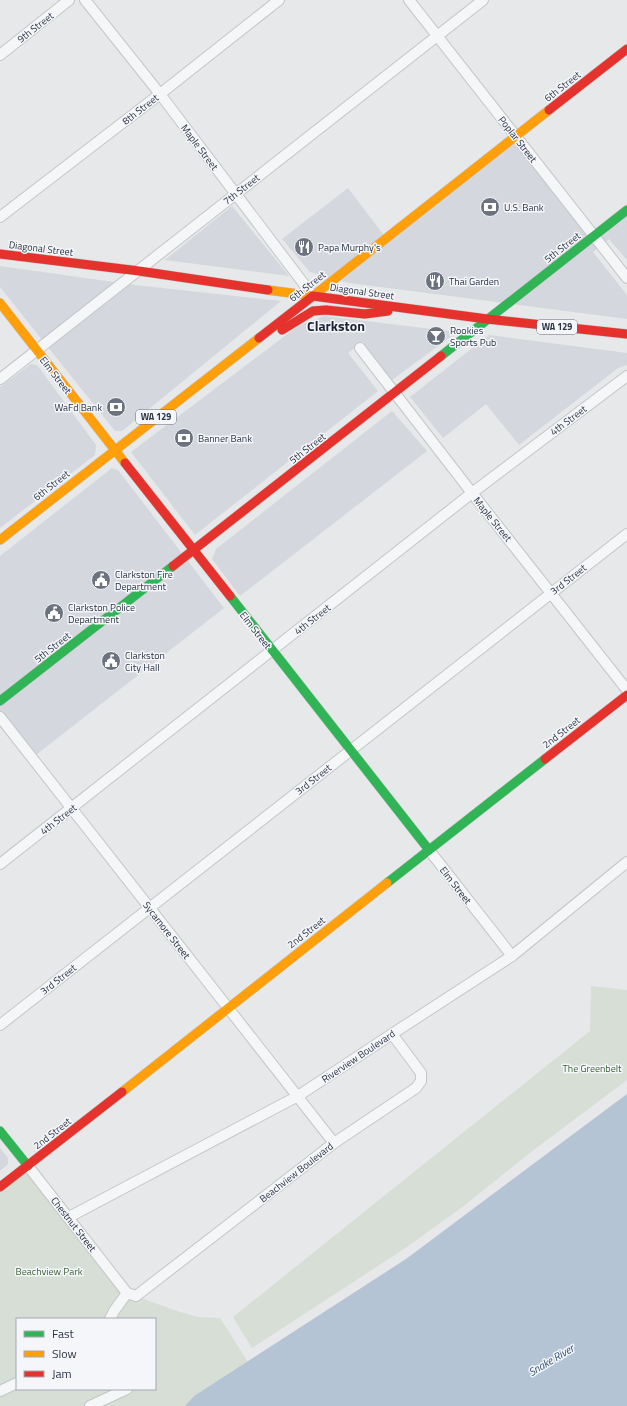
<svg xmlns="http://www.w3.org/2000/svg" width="627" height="1406" font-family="'Titillium Web',sans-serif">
  <rect width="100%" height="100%" fill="#e6e8ea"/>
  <g fill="#d4d7dd">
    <polygon points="515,136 595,235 627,210 627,260 609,239 593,252 627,295 627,319 349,283 310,272 282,239 348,188 386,238"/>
    <polygon points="232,206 289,276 165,260"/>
    <polygon points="0,266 135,285 281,301 122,431 115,431 0,287"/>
    <polygon points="324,316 457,332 392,380 363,342 348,353 378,391 195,535 131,452 298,326"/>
    <polygon points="489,335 627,353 627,365 618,368 519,445 486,404 443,438 410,397"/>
    <polygon points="31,364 37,365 96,445 95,455 0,528 0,387"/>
    <polygon points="392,411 427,451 240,596 212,559 216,549"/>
    <polygon points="112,468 118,470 224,608 32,758 0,717 0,556"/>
    <polygon points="0,1148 8,1158 8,1164 0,1171"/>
  </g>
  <g fill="#d6ded6" fill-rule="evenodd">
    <polygon points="591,986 627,990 627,1080 531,1152 465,1205 407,1247 252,1348 233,1317 590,1031"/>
    <path d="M28 1166 127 1293 174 1310 197 1317 220 1318 248 1362 194 1396 185 1406H0V1187ZM17 1319H155V1389H17Z"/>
  </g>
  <polygon fill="#b4c4d5" points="627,1094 627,1406 185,1406 194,1396 406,1259"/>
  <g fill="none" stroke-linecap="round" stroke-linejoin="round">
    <defs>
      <g id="street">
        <polyline points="85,0 160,94 313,296"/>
        <polyline points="409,0 627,278"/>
        <polyline points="0,55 69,0"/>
        <polyline points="0,217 160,94 279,0"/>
        <polyline points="360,348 472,493 627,690"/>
        <polyline points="0,379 483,0"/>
        <polyline points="0,717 334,1143"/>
        <polyline points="429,850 512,956"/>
        <polyline points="0,864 472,493 627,376"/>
        <polyline points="0,1025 627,534"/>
        <polyline points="28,1166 127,1293 114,1311 110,1319"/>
        <polyline points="69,1217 298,1096 392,1034 512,956 627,862"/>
        <polyline points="127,1293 136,1296 334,1143 416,1088 421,1081 421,1073 392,1034"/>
        <polyline points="0,1391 17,1383"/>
        <polyline points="90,1406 127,1389"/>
      </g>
      <g id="fast">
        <polyline points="441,356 627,210"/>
        <polyline points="230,596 429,850"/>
        <polyline points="0,701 173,566"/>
        <polyline points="387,883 545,759"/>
        <polyline points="0,1131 28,1166"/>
      </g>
      <g id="slow">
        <polyline points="268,290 313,296 549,110"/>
        <polyline points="0,303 125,463"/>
        <polyline points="0,540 259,338"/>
        <polyline points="122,1092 387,883"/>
      </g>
      <g id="jam">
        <polyline points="549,110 627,49"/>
        <polyline points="0,254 139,271 268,290"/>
        <polyline points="282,330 313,311 326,310 365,314 388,311"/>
        <polyline points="259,338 313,296 487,319 627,334"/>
        <polyline points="125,463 230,596"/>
        <polyline points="173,566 441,356"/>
        <polyline points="545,759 627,695"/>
        <polyline points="0,1187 122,1092"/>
      </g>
    </defs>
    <use href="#street" stroke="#c4c6c8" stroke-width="12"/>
    <use href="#fast" stroke="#c4c6c8" stroke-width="10"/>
    <use href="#slow" stroke="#c4c6c8" stroke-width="10"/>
    <use href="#jam" stroke="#c4c6c8" stroke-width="10"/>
    <use href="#street" stroke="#f5f6f7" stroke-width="10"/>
    <use href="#fast" stroke="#30b455" stroke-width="9"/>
    <use href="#slow" stroke="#ff9f0a" stroke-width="9"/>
    <use href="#jam" stroke="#e5322d" stroke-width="9"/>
  </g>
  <defs>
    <symbol id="bank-disc" viewBox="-11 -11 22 22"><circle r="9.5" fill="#6c737f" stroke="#f4f6f9"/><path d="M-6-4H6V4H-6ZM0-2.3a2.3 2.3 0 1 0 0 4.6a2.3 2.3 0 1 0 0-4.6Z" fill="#fff"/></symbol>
    <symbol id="restaurant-disc" viewBox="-11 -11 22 22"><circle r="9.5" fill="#6c737f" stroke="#f4f6f9"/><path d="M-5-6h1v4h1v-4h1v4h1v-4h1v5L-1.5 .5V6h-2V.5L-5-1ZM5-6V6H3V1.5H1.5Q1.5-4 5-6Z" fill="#fff"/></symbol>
    <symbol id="bar-disc" viewBox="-11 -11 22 22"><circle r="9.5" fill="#6c737f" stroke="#f4f6f9"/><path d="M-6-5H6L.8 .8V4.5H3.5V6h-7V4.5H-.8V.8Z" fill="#fff"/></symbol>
    <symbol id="civic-disc" viewBox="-11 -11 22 22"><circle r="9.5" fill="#6c737f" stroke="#f4f6f9"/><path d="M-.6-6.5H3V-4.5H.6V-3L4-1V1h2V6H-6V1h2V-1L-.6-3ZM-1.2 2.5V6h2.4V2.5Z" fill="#fff"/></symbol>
  </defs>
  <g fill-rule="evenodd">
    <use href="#bank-disc" x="479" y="196" width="22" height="22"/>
    <use href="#restaurant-disc" x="293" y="236" width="22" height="22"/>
    <use href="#restaurant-disc" x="424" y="270" width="22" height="22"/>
    <use href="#bar-disc" x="425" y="325" width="22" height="22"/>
    <use href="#bank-disc" x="105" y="396" width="22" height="22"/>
    <use href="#bank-disc" x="173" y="427" width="22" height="22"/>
    <use href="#civic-disc" x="90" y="569" width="22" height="22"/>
    <use href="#civic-disc" x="43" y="602" width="22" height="22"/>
    <use href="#civic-disc" x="100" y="650" width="22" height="22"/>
  </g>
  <g text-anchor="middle" stroke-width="3" stroke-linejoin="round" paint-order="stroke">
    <g fill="#f4f6f9" stroke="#676e7b" stroke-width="1">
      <rect x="537" y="320" width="40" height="14" rx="3"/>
      <rect x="136" y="410" width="40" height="14" rx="3"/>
    </g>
    <g font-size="9" font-weight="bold" fill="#2b3445">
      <text x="557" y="330">WA 129</text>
      <text x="156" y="420">WA 129</text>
    </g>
    <g font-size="10" fill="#2b3445" stroke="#f4f6f9">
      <text transform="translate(35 27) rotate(-38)" y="4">9th Street</text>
      <text transform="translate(562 86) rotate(-38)" y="4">6th Street</text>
      <text transform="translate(140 109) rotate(-38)" y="4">8th Street</text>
      <text transform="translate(518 139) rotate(52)" y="4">Poplar Street</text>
      <text transform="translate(200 147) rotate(53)" y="4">Maple Street</text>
      <text transform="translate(241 189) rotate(-38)" y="4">7th Street</text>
      <text transform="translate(562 247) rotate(-38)" y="4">5th Street</text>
      <text transform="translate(41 248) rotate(7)" y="4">Diagonal Street</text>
      <text transform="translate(307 286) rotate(-38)" y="4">6th Street</text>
      <text transform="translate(362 291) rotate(8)" y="4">Diagonal Street</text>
      <text transform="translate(56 375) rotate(52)" y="4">Elm Street</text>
      <text transform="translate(568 420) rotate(-37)" y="4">4th Street</text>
      <text transform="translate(307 448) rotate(-38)" y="4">5th Street</text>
      <text transform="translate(51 485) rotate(-38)" y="4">6th Street</text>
      <text transform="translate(493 519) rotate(51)" y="4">Maple Street</text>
      <text transform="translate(568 579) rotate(-38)" y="4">3rd Street</text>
      <text transform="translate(312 619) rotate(-38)" y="4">4th Street</text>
      <text transform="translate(256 630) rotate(52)" y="4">Elm Street</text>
      <text transform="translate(52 647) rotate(-38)" y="4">5th Street</text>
      <text transform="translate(561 732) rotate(-38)" y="4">2nd Street</text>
      <text transform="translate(313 779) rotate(-38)" y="4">3rd Street</text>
      <text transform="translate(58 819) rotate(-38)" y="4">4th Street</text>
      <text transform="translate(456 885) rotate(52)" y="4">Elm Street</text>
      <text transform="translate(167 930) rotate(52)" y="4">Sycamore Street</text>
      <text transform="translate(306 932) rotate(-38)" y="4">2nd Street</text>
      <text transform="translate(58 979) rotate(-38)" y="4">3rd Street</text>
      <text transform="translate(358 1056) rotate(-34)" y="4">Riverview Boulevard</text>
      <text transform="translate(52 1133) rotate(-38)" y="4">2nd Street</text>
      <text transform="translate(296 1172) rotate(-38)" y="4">Beachview Boulevard</text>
      <text transform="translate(74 1224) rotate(52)" y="4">Chestnut Street</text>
    </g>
    <g font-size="10" fill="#2b3445" stroke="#f4f6f9" text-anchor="start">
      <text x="504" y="211">U.S. Bank</text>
      <text x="318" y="251">Papa Murphy's</text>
      <text x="449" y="285">Thai Garden</text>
      <text x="450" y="334">Rookies<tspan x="450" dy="12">Sports Pub</tspan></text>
      <text x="102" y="411" text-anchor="end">WaFd Bank</text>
      <text x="198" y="442">Banner Bank</text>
      <text x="115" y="578">Clarkston Fire<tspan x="115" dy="12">Department</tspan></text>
      <text x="68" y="611">Clarkston Police<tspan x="68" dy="12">Department</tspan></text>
      <text x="125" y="659">Clarkston<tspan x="125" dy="12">City Hall</tspan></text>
    </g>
    <g font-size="10" fill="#3f6138" stroke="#f4f6f9">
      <text x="592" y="1072">The Greenbelt</text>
      <text x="49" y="1275">Beachview Park</text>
    </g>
    <g font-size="11" font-style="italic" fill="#34527a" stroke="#f4f6f9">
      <text transform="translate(551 1360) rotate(-31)" y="4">Snake River</text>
    </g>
    <g font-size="14" font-weight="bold" fill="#1d2536" stroke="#f4f6f9">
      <text x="336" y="331">Clarkston</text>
    </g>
  </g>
  <rect x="16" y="1318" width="140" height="72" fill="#f4f6f9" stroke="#a4a8b1"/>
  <rect x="24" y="1331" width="20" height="6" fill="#30b455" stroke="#a4a8b1"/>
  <text x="52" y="1338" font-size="12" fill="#2b3445">Fast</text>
  <rect x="24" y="1351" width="20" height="6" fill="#ff9f0a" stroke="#a4a8b1"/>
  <text x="52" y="1358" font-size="12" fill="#2b3445">Slow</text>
  <rect x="24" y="1371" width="20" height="6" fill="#e5322d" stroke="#a4a8b1"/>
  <text x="52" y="1378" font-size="12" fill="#2b3445">Jam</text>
</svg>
